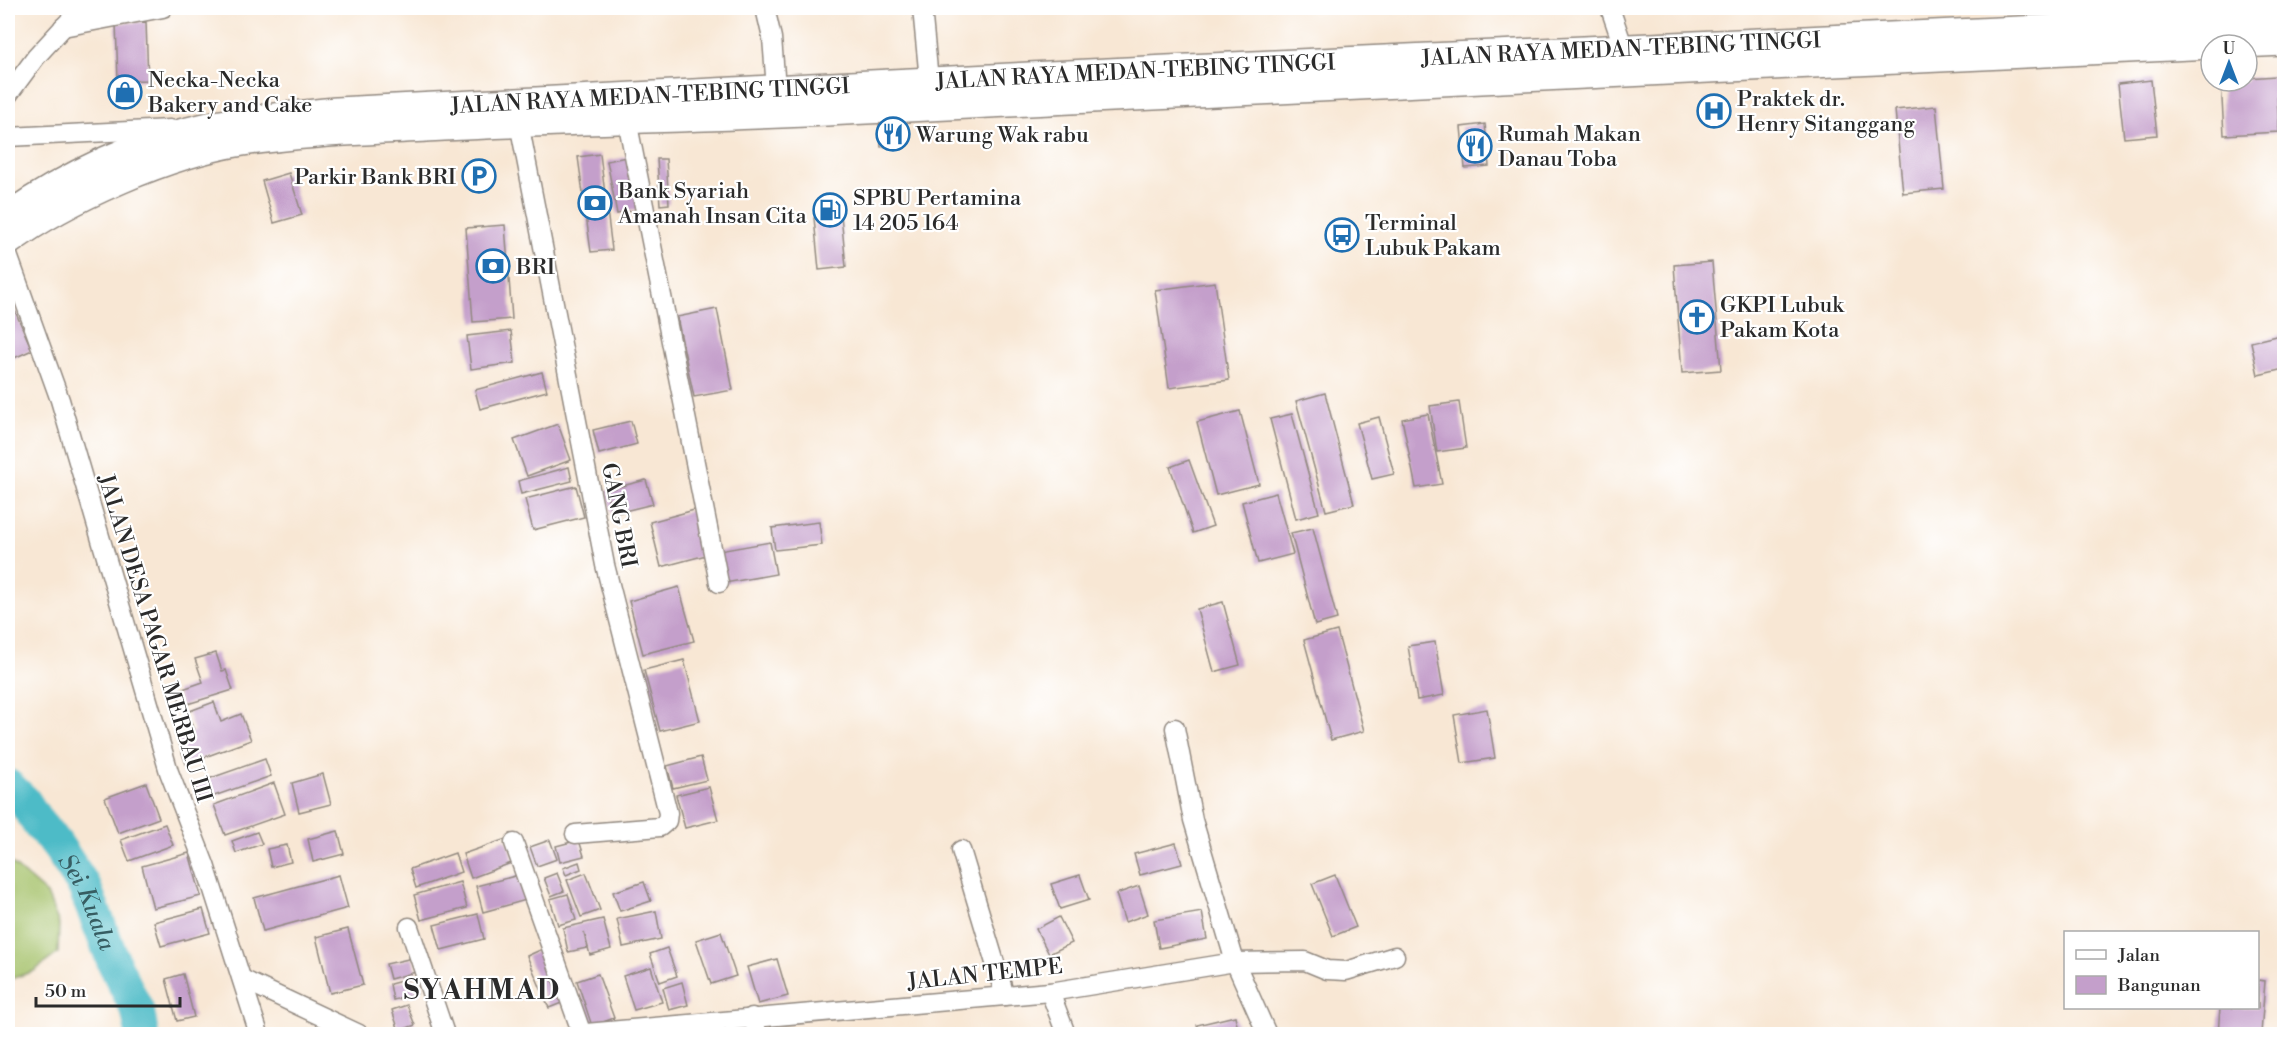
<svg xmlns="http://www.w3.org/2000/svg" width="2292" height="1042" font-family="'Libre Bodoni',serif">
  <rect width="100%" height="100%" fill="#fff"/>
  <filter id="ink" filterUnits="userSpaceOnUse"><feTurbulence type="fractalNoise" baseFrequency=".0167" numOctaves="2"/><feDisplacementMap in="SourceGraphic" scale="12" xChannelSelector="R" yChannelSelector="G"/><feConvolveMatrix kernelMatrix="1 2 1 2 8 2 1 2 1" color-interpolation-filters="sRGB"/></filter>
  <filter id="wash" filterUnits="userSpaceOnUse"><feTurbulence type="fractalNoise" baseFrequency=".008" numOctaves="4" result="noise"/><feDisplacementMap in="SourceGraphic" scale="24" xChannelSelector="R" yChannelSelector="G"/><feGaussianBlur stdDeviation="1.35" result="paint"/><feColorMatrix in="noise" values="0 0 0 0 0 0 0 0 0 0 0 0 0 0 0 0 0 1.4 0 .05"/><feComposite in="paint" operator="in"/></filter>
  <g filter="url(#wash)">
    <rect width="100%" height="100%" fill="#f8e7d4"/>
    <polygon fill="#a4c169" stroke="#68764a" stroke-width="1.5" points="8,860 47,894 59,924 58,953 34,971 8,980"/>
    <g fill="none" stroke-linecap="round" stroke-linejoin="round">
      <path stroke="#4dbbc7" stroke-width="34" id="s1" d="M8 786 24 801 38 823 55 842 84 886 114 963 138 1012 142 1034"/>
    </g>
    <g id="blocks">
      <g fill="#c49fcb">
        <polygon points="146,22 148,80 118,81 116,23"/>
        <polygon points="2276,76 2279,132 2224,135 2221,81 2247,81 2247,78"/>
        <polygon points="2151,80 2157,135 2124,138 2118,84"/>
        <polygon points="1705,100 1722,100 1723,122 1706,123"/>
        <polygon points="1936,106 1944,189 1903,193 1895,110"/>
        <polygon points="904,122 906,145 881,147 879,124"/>
        <polygon points="1485,124 1489,166 1465,168 1461,127"/>
        <polygon points="600,154 612,250 591,252 578,157"/>
        <polygon points="631,156 640,209 617,214 607,161"/>
        <polygon points="657,159 666,159 669,204 660,205"/>
        <polygon points="289,173 302,215 274,223 262,181"/>
        <polygon points="841,215 846,267 819,270 814,218"/>
        <polygon points="505,225 512,319 473,322 466,228"/>
        <polygon points="1712,262 1721,370 1682,373 1674,265"/>
        <polygon points="1215,282 1229,380 1169,388 1155,290"/>
        <polygon points="717,309 733,390 694,397 677,317"/>
        <polygon points="15,311 32,350 12,359 8,349 8,315"/>
        <polygon points="511,331 515,363 471,369 467,336"/>
        <polygon points="2284,334 2284,369 2258,375 2251,342"/>
        <polygon points="542,372 547,391 480,409 475,390"/>
        <polygon points="1325,393 1354,504 1326,511 1296,401"/>
        <polygon points="1459,402 1466,448 1437,452 1430,406"/>
        <polygon points="1240,411 1259,484 1216,495 1197,422"/>
        <polygon points="1292,414 1319,513 1296,519 1270,419"/>
        <polygon points="1428,414 1442,484 1416,488 1402,419"/>
        <polygon points="1379,417 1394,474 1372,479 1357,423"/>
        <polygon points="631,421 637,444 599,454 593,430"/>
        <polygon points="558,424 571,460 527,476 514,440"/>
        <polygon points="1189,460 1213,526 1193,533 1170,467"/>
        <polygon points="569,467 572,481 521,494 518,481"/>
        <polygon points="646,480 653,504 612,514 606,490"/>
        <polygon points="576,486 584,517 533,530 525,499"/>
        <polygon points="1276,493 1293,554 1258,563 1242,502"/>
        <polygon points="698,509 710,554 661,567 650,522"/>
        <polygon points="819,522 822,545 775,550 772,528"/>
        <polygon points="1313,528 1337,619 1315,625 1291,533"/>
        <polygon points="770,542 776,574 725,583 719,551"/>
        <polygon points="679,587 694,641 643,654 629,601"/>
        <polygon points="1223,602 1240,665 1214,672 1197,609"/>
        <polygon points="1337,631 1364,731 1331,740 1304,640"/>
        <polygon points="1435,642 1444,695 1417,700 1408,646"/>
        <polygon points="216,653 222,671 226,670 233,690 181,706 177,691 203,682 195,659"/>
        <polygon points="684,660 700,721 660,731 644,670"/>
        <polygon points="214,702 221,722 241,714 251,740 186,764 177,738 194,731 187,712"/>
        <polygon points="1487,709 1495,758 1462,763 1454,715"/>
        <polygon points="701,757 707,780 673,788 667,766"/>
        <polygon points="265,759 271,776 200,801 194,784"/>
        <polygon points="323,774 331,804 299,812 292,783"/>
        <polygon points="146,783 159,818 118,833 105,798"/>
        <polygon points="274,783 285,814 225,835 214,805"/>
        <polygon points="709,787 718,820 685,828 676,795"/>
        <polygon points="165,824 173,845 129,861 121,840"/>
        <polygon points="338,831 344,854 313,862 308,839"/>
        <polygon points="257,832 262,844 236,853 232,841"/>
        <polygon points="506,839 514,862 471,878 463,854"/>
        <polygon points="550,840 557,859 537,866 530,847"/>
        <polygon points="579,840 584,856 560,862 556,846"/>
        <polygon points="1176,843 1182,864 1140,875 1134,854"/>
        <polygon points="287,845 291,862 271,867 267,849"/>
        <polygon points="189,853 201,896 153,908 142,866"/>
        <polygon points="455,853 461,872 416,888 410,869"/>
        <polygon points="579,862 581,869 566,875 563,868"/>
        <polygon points="557,873 564,891 551,896 544,878"/>
        <polygon points="586,873 600,910 581,917 567,880"/>
        <polygon points="339,875 348,908 263,931 254,898"/>
        <polygon points="519,875 526,900 483,912 476,886"/>
        <polygon points="1080,875 1089,900 1060,909 1051,884"/>
        <polygon points="1335,875 1356,927 1333,936 1312,884"/>
        <polygon points="460,882 467,908 421,920 414,895"/>
        <polygon points="644,882 651,901 620,911 613,892"/>
        <polygon points="1139,886 1148,914 1125,922 1116,894"/>
        <polygon points="568,894 576,920 558,925 550,899"/>
        <polygon points="203,909 210,933 161,946 154,922"/>
        <polygon points="656,911 661,939 623,947 617,919"/>
        <polygon points="1202,912 1207,939 1159,948 1154,920"/>
        <polygon points="478,914 484,939 441,950 434,925"/>
        <polygon points="1059,917 1072,943 1049,954 1036,929"/>
        <polygon points="603,919 611,949 590,955 584,932 587,948 568,952 563,928"/>
        <polygon points="348,929 363,985 330,993 316,937"/>
        <polygon points="721,932 736,976 711,984 696,940"/>
        <polygon points="547,947 569,1000 549,1008 527,956"/>
        <polygon points="667,948 677,976 660,982 650,954"/>
        <polygon points="413,958 416,972 390,979 386,964"/>
        <polygon points="777,959 788,996 758,1004 747,967"/>
        <polygon points="651,967 662,1002 634,1010 623,976"/>
        <polygon points="183,974 194,1017 177,1021 166,979"/>
        <polygon points="598,974 614,1018 592,1026 577,981"/>
        <polygon points="413,978 417,994 393,1000 390,984"/>
        <polygon points="2258,980 2265,981 2261,1034 2218,1034 2220,1008 2258,1008"/>
        <polygon points="682,982 688,1005 669,1010 663,988"/>
        <polygon points="407,1005 415,1025 399,1031 392,1010"/>
        <polygon points="1235,1016 1239,1034 1199,1034 1197,1025"/>
        <polygon points="750,1021 754,1034 705,1034 705,1033"/>
      </g>
    </g>
  </g>
  <g filter="url(#ink)">
    <use href="#blocks" fill-opacity="0" stroke="#928980" stroke-width="1.5"/>
    <g fill="none" stroke-linecap="round" stroke-linejoin="round">
      <defs>
        <g id="minor">
          <polyline points="765,8 772,38 776,88"/>
          <polyline points="922,8 929,80"/>
          <polyline points="1610,8 1624,49"/>
          <polyline points="2079,8 2082,27"/>
          <polyline points="63,27 163,8"/>
          <polyline points="8,95 36,57 81,8"/>
          <polyline points="627,120 719,583"/>
          <polyline points="519,123 605,565 668,813 667,821 660,827 575,834"/>
          <polyline points="8,137 170,129"/>
          <polyline points="8,255 60,400 169,772 205,865 259,1034"/>
          <polyline points="1175,728 1193,820 1235,962 1267,1034"/>
          <polyline points="514,843 582,1034"/>
          <polyline points="961,850 1005,996"/>
          <polyline points="409,927 445,1034"/>
          <polyline points="242,979 359,1034"/>
          <polyline points="1050,992 1066,1034"/>
          <polyline points="752,1017 758,1034"/>
          <polyline points="575,1034 1050,992 1235,962 1305,961 1327,970 1346,971 1395,956"/>
        </g>
        <g id="highway">
          <polyline points="2217,45 2284,42"/>
          <path id="s2" d="M8 216C67 175 137 141 209 126 251 118 294 115 337 111L1167 69 2284 18"/>
          <path d="M8 242C66 199 170 153 243 142 309 132 377 131 444 127 578 120 712 118 846 111 1301 86 1756 69 2211 45"/>
        </g>
      </defs>
      <use href="#minor" stroke="#928980" stroke-width="21"/>
      <use href="#highway" stroke="#928980" stroke-width="30"/>
      <use href="#minor" stroke="#fff" stroke-width="18"/>
      <use href="#highway" stroke="#fff" stroke-width="27"/>
    </g>
  </g>
  <defs>
    <symbol id="shop-ring" viewBox="-11 -11 22 22"><circle r="9.5" fill="#fff" stroke="#1f6fb2" stroke-width="1.5"/><path d="M-5-2.5h2.3a2.7 3.5 0 0 1 5.4 0H5L5.5 6h-11ZM-1.5-2.5h3a1.5 2.3 0 0 0-3 0Z" fill="#1f6fb2"/></symbol>
    <symbol id="hospital-ring" viewBox="-11 -11 22 22"><circle r="9.5" fill="#fff" stroke="#1f6fb2" stroke-width="1.5"/><path d="M-5-5h3v3.5h4V-5h3V5h-3V1.5h-4V5h-3Z" fill="#1f6fb2"/></symbol>
    <symbol id="restaurant-ring" viewBox="-11 -11 22 22"><circle r="9.5" fill="#fff" stroke="#1f6fb2" stroke-width="1.5"/><path d="M-5-6h1v4h1v-4h1v4h1v-4h1v5L-1.5 .5V6h-2V.5L-5-1ZM5-6V6H3V1.5H1.5Q1.5-4 5-6Z" fill="#1f6fb2"/></symbol>
    <symbol id="parking-ring" viewBox="-11 -11 22 22"><circle r="9.5" fill="#fff" stroke="#1f6fb2" stroke-width="1.5"/><path d="M-3.5-5.5H1a3.5 3.5 0 0 1 0 7H-1V5.5H-3.5ZM-1-3.4V-.6H.8a1.4 1.4 0 0 0 0-2.8Z" fill="#1f6fb2"/></symbol>
    <symbol id="bank-ring" viewBox="-11 -11 22 22"><circle r="9.5" fill="#fff" stroke="#1f6fb2" stroke-width="1.5"/><path d="M-6-4H6V4H-6ZM0-2.3a2.3 2.3 0 1 0 0 4.6a2.3 2.3 0 1 0 0-4.6Z" fill="#1f6fb2"/></symbol>
    <symbol id="fuel-ring" viewBox="-11 -11 22 22"><circle r="9.5" fill="#fff" stroke="#1f6fb2" stroke-width="1.5"/><path d="M-5.5-6h7V0h2V4h1.3V-2.5L3-4.5l.8-.8L6-3V5H2.5V1h-1V6h-7ZM-4.2-4.7v3.2H.2V-4.7Z" fill="#1f6fb2"/></symbol>
    <symbol id="bus-ring" viewBox="-11 -11 22 22"><circle r="9.5" fill="#fff" stroke="#1f6fb2" stroke-width="1.5"/><path d="M-5-6H5V4H4V6H2V4H-2V6H-4V4H-5ZM-3.5-4V0h7V-4ZM-3.5 1.2v1.5H-2V1.2ZM2 1.2v1.5H3.5V1.2Z" fill="#1f6fb2"/></symbol>
    <symbol id="church-ring" viewBox="-11 -11 22 22"><circle r="9.5" fill="#fff" stroke="#1f6fb2" stroke-width="1.5"/><path d="M-1.2-6h2.4v3.5h3.3v2.4h-3.3V6h-2.4V-.1h-3.3v-2.4h3.3Z" fill="#1f6fb2"/></symbol>
  </defs>
  <g fill-rule="evenodd">
    <use href="#shop-ring" x="106" y="73" width="38" height="38"/>
    <use href="#hospital-ring" x="1695" y="92" width="38" height="38"/>
    <use href="#restaurant-ring" x="874" y="115" width="38" height="38"/>
    <use href="#restaurant-ring" x="1456" y="127" width="38" height="38"/>
    <use href="#parking-ring" x="460" y="157" width="38" height="38"/>
    <use href="#bank-ring" x="576" y="184" width="38" height="38"/>
    <use href="#fuel-ring" x="811" y="191" width="38" height="38"/>
    <use href="#bus-ring" x="1323" y="216" width="38" height="38"/>
    <use href="#bank-ring" x="474" y="247" width="38" height="38"/>
    <use href="#church-ring" x="1678" y="298" width="38" height="38"/>
  </g>
  <g text-anchor="middle" stroke-width="4.5" stroke-linejoin="round" paint-order="stroke">
    <g font-size="22" fill="#2b2b2b" stroke="#fff">
      <text dy="8" stroke="none"><textPath href="#s2" startOffset="1636">JALAN RAYA MEDAN-TEBING TINGGI</textPath></text>
      <text dy="8" stroke="none"><textPath href="#s2" startOffset="1150">JALAN RAYA MEDAN-TEBING TINGGI</textPath></text>
      <text dy="8" stroke="none"><textPath href="#s2" startOffset="664">JALAN RAYA MEDAN-TEBING TINGGI</textPath></text>
      <text transform="translate(620 515) rotate(79)" y="8">GANG BRI</text>
      <text transform="translate(156 638) rotate(73)" y="8">JALAN DESA PAGAR MERBAU III</text>
      <text transform="translate(985 973) rotate(-6)" y="8">JALAN TEMPE</text>
    </g>
    <g font-size="22" fill="#2b2b2b" stroke="#fff" text-anchor="start">
      <text x="148" y="87">Necka-Necka<tspan x="148" dy="25">Bakery and Cake</tspan></text>
      <text x="1737" y="106">Praktek dr.<tspan x="1737" dy="25">Henry Sitanggang</tspan></text>
      <text x="1498" y="141">Rumah Makan<tspan x="1498" dy="25">Danau Toba</tspan></text>
      <text x="916" y="142">Warung Wak rabu</text>
      <text x="456" y="184" text-anchor="end">Parkir Bank BRI</text>
      <text x="618" y="198">Bank Syariah<tspan x="618" dy="25">Amanah Insan Cita</tspan></text>
      <text x="853" y="205">SPBU Pertamina<tspan x="853" dy="25">14 205 164</tspan></text>
      <text x="1365" y="230">Terminal<tspan x="1365" dy="25">Lubuk Pakam</tspan></text>
      <text x="516" y="274">BRI</text>
      <text x="1720" y="312">GKPI Lubuk<tspan x="1720" dy="25">Pakam Kota</tspan></text>
    </g>
    <g font-size="24" font-style="italic" fill="#375d62" stroke="#fff">
      <text dy="8" stroke="none"><textPath href="#s1" startOffset="142">Sei Kuala</textPath></text>
    </g>
    <g font-size="28" font-weight="bold" letter-spacing="1.5" fill="#2b2b2b" stroke="#fff">
      <text x="482" y="999">SYAHMAD</text>
    </g>
  </g>
  <rect width="2292" height="1042" fill="none" stroke="#fff" stroke-width="30"/>
  <rect x="2064" y="931" width="195" height="78" fill="#ffffff" stroke="#aaaaaa" stroke-width="1.5"/>
  <rect x="2076" y="950" width="30" height="9" fill="#ffffff" stroke="#aaaaaa" stroke-width="1.5"/>
  <text x="2118" y="961" font-size="18" fill="#2b2b2b">Jalan</text>
  <rect x="2076" y="976" width="30" height="18" fill="#c49fcb" stroke="#aaaaaa" stroke-width="1.5"/>
  <text x="2118" y="991" font-size="18" fill="#2b2b2b">Bangunan</text>
  <g transform="translate(2229 63)"><circle r="28" fill="#ffffff" stroke="#aaaaaa" stroke-width="1.5"/>
  <path d="M0-4.5L10 22L0 15L-10 22Z" fill="#1f6fb2"/>
  <text y="-9" font-size="16" font-weight="bold" text-anchor="middle" fill="#2b2b2b">U</text>
  </g>
  <path d="M36 997v9h144v-9" fill="none" stroke="#2b2b2b" stroke-width="3"/>
  <text x="45" y="997" font-size="18" fill="#2b2b2b" stroke="#ffffff" stroke-width="4.5" paint-order="stroke">50 m</text>
</svg>
